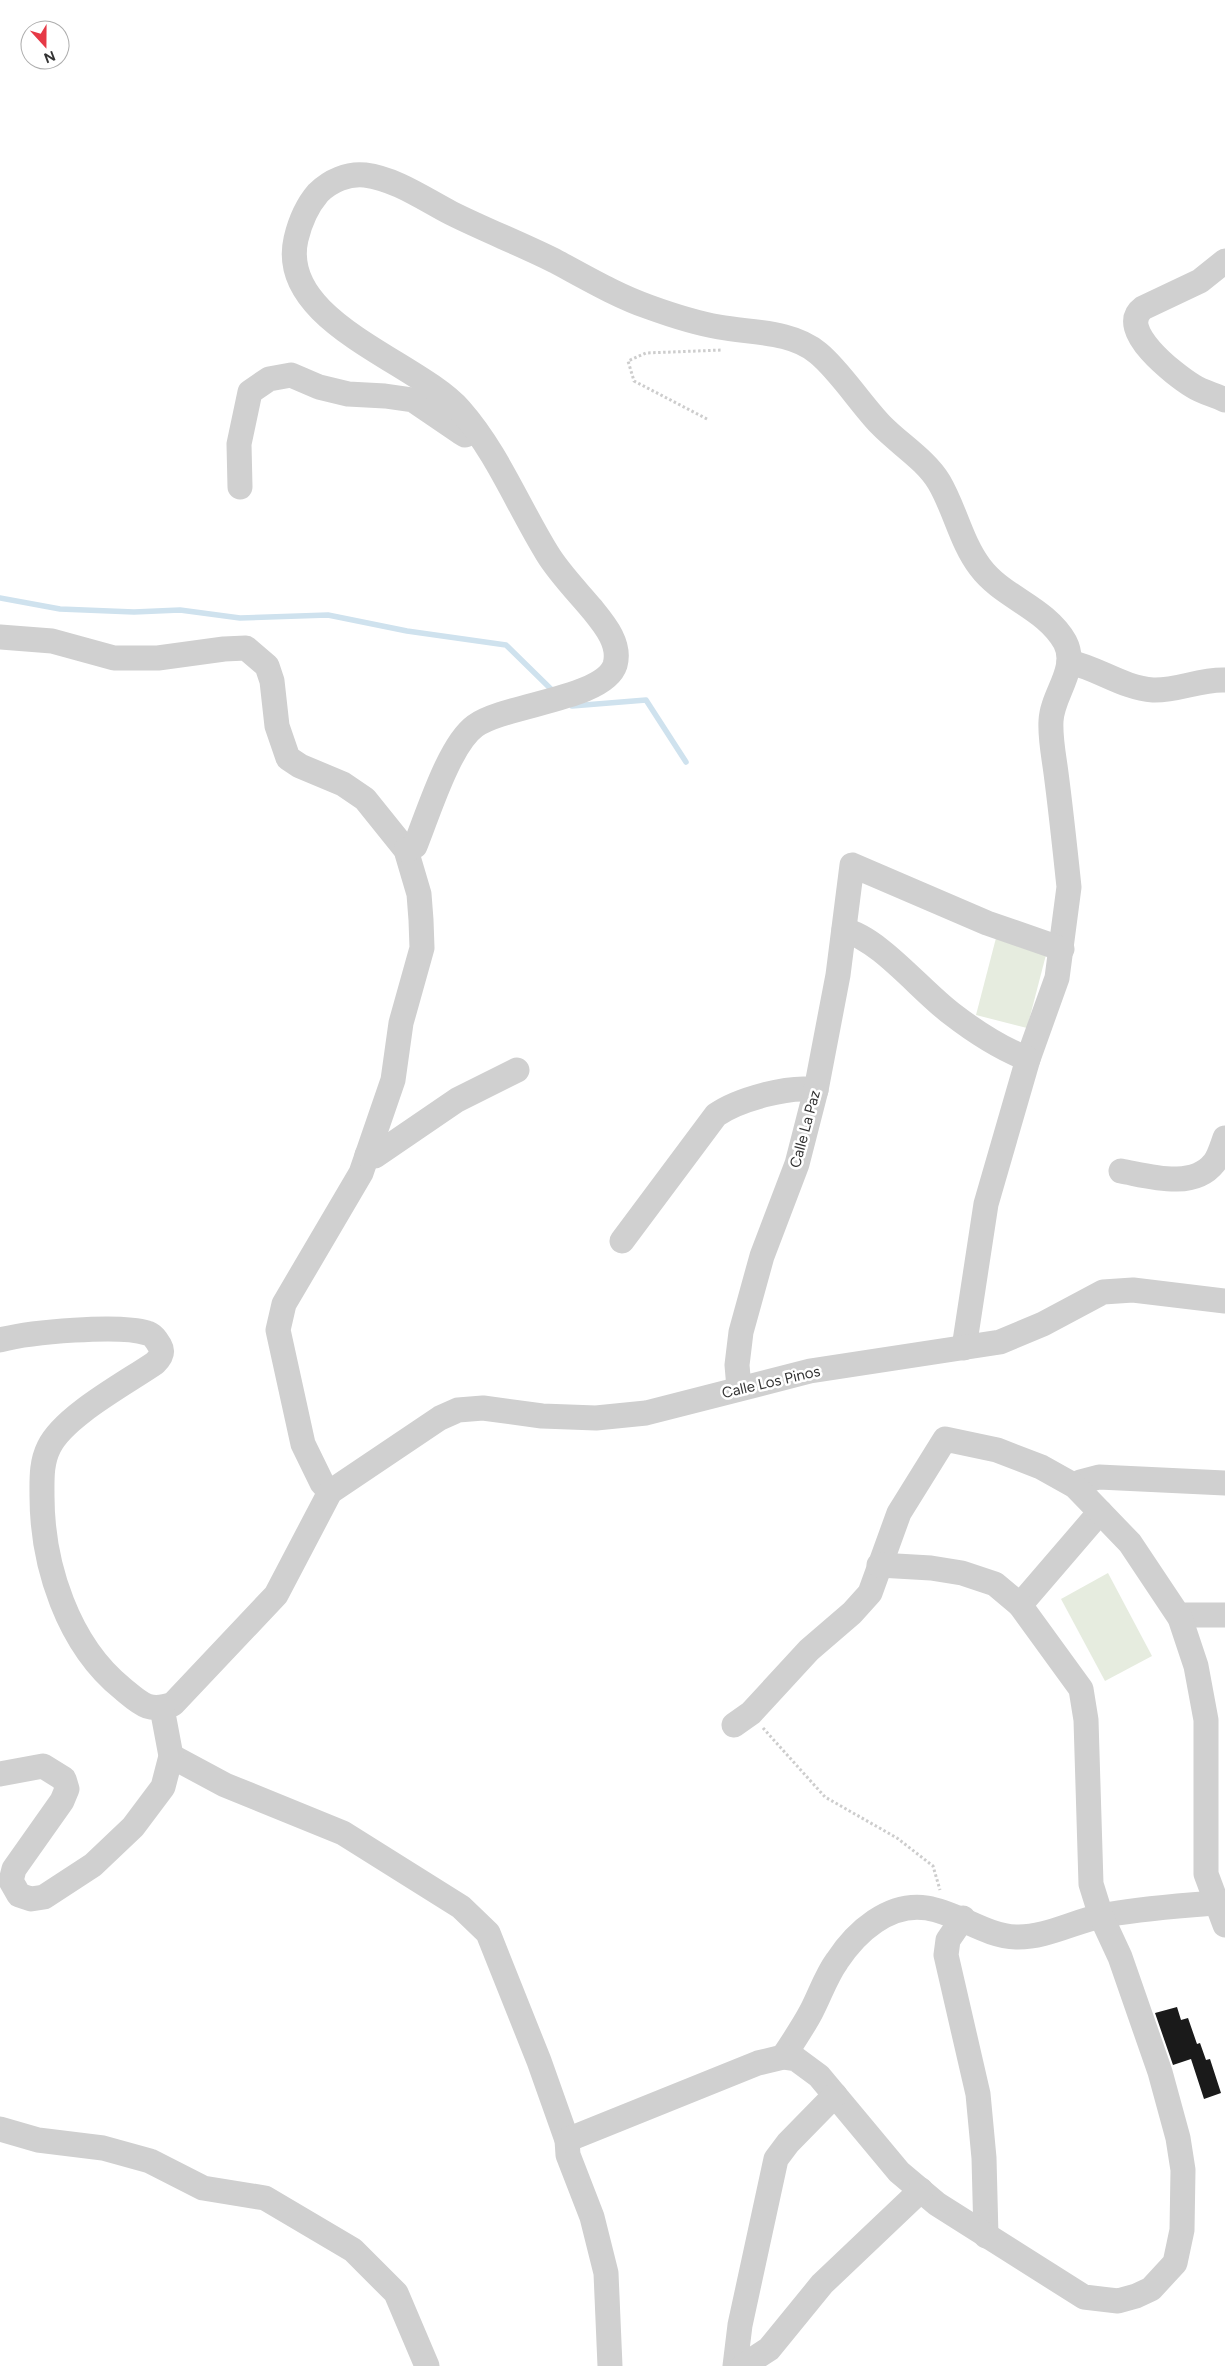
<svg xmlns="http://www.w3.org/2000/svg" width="1225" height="2366" font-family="Figtree,sans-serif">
  <rect width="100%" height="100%" fill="#fff"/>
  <g fill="#e6ecdf">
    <polygon points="996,938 1047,951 1027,1028 976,1015"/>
    <polygon points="1108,1573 1152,1656 1105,1681 1061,1599"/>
  </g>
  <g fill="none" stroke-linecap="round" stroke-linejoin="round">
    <g stroke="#cfe2ee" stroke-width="5.5">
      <polyline points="0,598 60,609 134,612 180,610 240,618 328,615 407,631 506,645 554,692"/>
      <polyline points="572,706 646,700 686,762"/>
    </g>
  </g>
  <polygon fill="#1a1a1a" points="1177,2007 1181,2020 1188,2018 1197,2044 1200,2043 1206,2060 1210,2059 1221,2093 1204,2099 1191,2059 1173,2065 1155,2013"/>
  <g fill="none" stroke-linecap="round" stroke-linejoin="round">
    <g stroke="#cdcdcd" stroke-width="3" stroke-dasharray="2.5 2.5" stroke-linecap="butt">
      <polyline points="707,419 634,381 628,361 646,353 722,350"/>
      <polyline points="763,1728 825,1797 897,1838 933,1866 940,1890"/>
    </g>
    <g stroke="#d0d0d0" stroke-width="25">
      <path d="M1225 261 1200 281 1143 308C1115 329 1175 375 1193 386 1202 392 1215 395 1225 400"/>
      <polyline points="240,487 239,444 250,392 269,379 291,375 319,387 348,394 385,396 413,400 460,432 465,435 474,431"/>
      <polyline points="0,637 52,641 114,658 158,658 224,649 246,648 267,666 272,681 277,726 288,758 300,766 343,784 365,799 406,850 419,894 421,920 422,948 401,1023 393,1080 361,1173 284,1304 278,1330 303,1444 322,1483 330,1492"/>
      <path d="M1069 662C1098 668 1123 688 1153 690 1177 691 1200 679 1225 680"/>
      <path d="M406 850 415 846C428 814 449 745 475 726 506 704 604 699 615 665 621 644 605 625 592 609 577 591 559 573 547 553 518 506 497 452 460 410 417 361 277 322 296 239 300 222 306 207 318 193 330 181 348 173 365 175 396 179 424 199 451 213 485 230 521 244 555 261 585 277 617 296 649 307 671 315 696 323 719 327 752 333 792 331 818 353 839 370 860 403 880 424 899 444 925 459 939 482 955 509 961 542 980 567 1003 598 1045 607 1065 642 1079 669 1052 694 1051 721 1050 738 1054 757 1056 773 1061 811 1065 849 1069 887L1057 978 1028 1059 986 1204 964 1348"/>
      <path d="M844 930C880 939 921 991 952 1014 974 1031 1002 1049 1028 1059"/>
      <polyline points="367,1155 375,1156 457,1100 517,1070"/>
      <path d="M1121 1171C1149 1176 1193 1190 1214 1163 1219 1157 1222 1146 1225 1138"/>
      <path d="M622 1241 716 1115C737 1100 789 1085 816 1090"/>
      <path d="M0 1340C30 1332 119 1324 147 1333 153 1334 157 1341 160 1346 164 1353 160 1358 155 1363 126 1383 64 1416 49 1447 41 1463 42 1479 42 1496 42 1565 68 1645 123 1689 141 1704 149 1713 173 1704L276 1595 330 1492 440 1418 458 1410 483 1408 542 1416 596 1418 646 1413 810 1371 1000 1342 1043 1324 1103 1292 1133 1290 1225 1301"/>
      <polyline points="739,1388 737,1365 741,1332 762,1256 797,1164 816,1090 838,975 852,865 987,923 1062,949"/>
      <polyline points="1075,1486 1080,1482 1099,1477 1225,1483"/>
      <polyline points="1020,1605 1100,1512"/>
      <polyline points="1180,1618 1186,1615 1225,1615"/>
      <polyline points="734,1725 751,1713 809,1650 852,1613 870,1593 899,1513 945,1439 997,1450 1041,1467 1075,1486 1130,1543 1180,1618 1196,1666 1206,1720 1206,1874 1225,1925"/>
      <polyline points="171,1756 225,1785 343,1833 461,1907 488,1933 539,2061 567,2140 568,2155 592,2217 606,2273 610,2366"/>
      <polyline points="0,1774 43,1766 64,1779 67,1789 62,1801 14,1869 11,1881 19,1895 31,1899 44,1897 93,1865 133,1827 163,1787 171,1756 162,1708"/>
      <polyline points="963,1918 948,1940 946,1955 978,2094 984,2158 986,2236"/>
      <path d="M783 2057C793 2042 803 2027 811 2012 820 1995 826 1976 837 1961 856 1932 889 1902 927 1908 958 1913 985 1936 1016 1937 1045 1938 1073 1922 1101 1916 1141 1908 1184 1906 1225 1902"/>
      <polyline points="0,2129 38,2140 103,2148 150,2161 203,2188 265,2198 353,2250 396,2293 427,2366"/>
      <polyline points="567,2140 758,2063 783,2057 796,2059 819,2076 899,2172 937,2204 1084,2297 1118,2301 1136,2296 1151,2289 1175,2263 1182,2230 1183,2170 1178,2138 1160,2072 1120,1957 1101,1916 1091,1884 1086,1720 1081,1689 1020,1605 995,1584 962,1573 931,1568 879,1565"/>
      <polyline points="735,2366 740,2325 776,2159 788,2143 835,2095"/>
      <polyline points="743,2366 769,2349 822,2284 921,2190"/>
    </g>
  </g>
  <g text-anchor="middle" stroke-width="5" stroke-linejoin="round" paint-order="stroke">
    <g font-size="15" fill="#333" stroke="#fff">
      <text transform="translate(805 1129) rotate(-75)" y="5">Calle La Paz</text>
      <text transform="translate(771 1382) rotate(-13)" y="5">Calle Los Pinos</text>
    </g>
  </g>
  <g transform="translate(45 45) rotate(159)"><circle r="24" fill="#ffffff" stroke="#adadad"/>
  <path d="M0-4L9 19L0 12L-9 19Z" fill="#e63946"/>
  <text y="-8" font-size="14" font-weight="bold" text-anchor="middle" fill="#333333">N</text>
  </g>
</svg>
